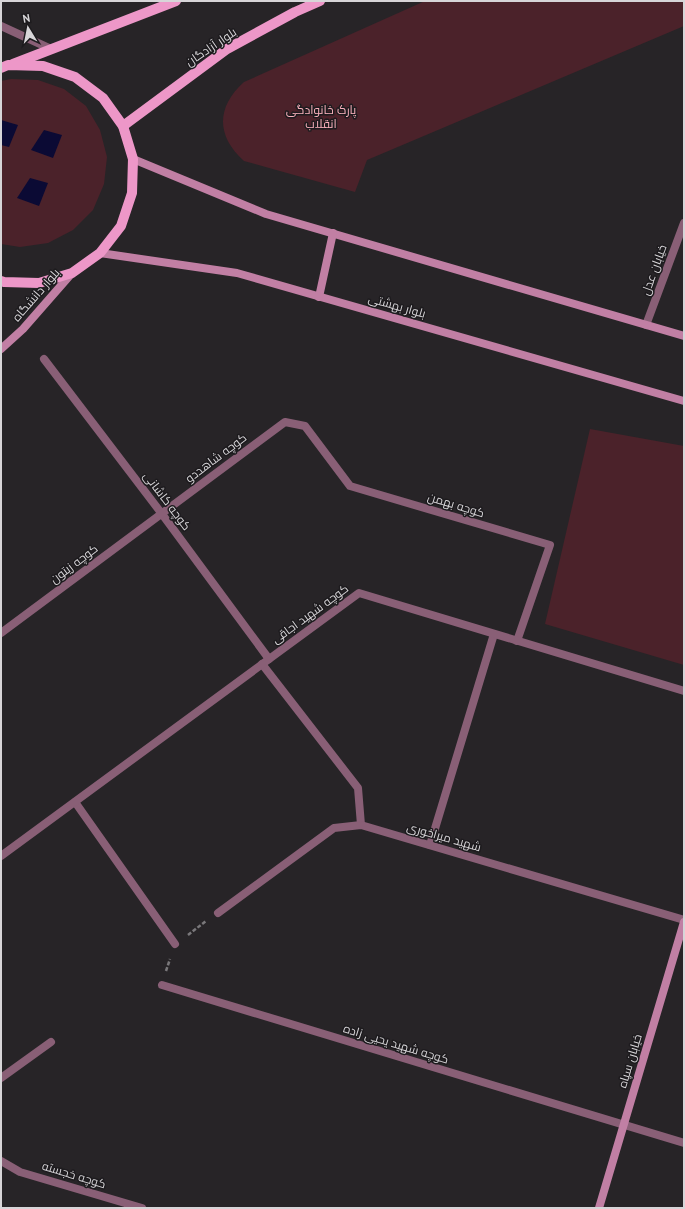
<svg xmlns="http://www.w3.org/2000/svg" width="685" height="1209" font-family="'PT Sans',Cairo,sans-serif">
  <rect width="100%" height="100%" fill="#272427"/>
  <g fill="#4b222a">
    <path d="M425 1H684V26L367 160 355 192 244 161C216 136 216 107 244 82Z"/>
    <polygon points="11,79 38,80 64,89 86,106 100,130 107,157 104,184 93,210 73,230 48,243 20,247 1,244 1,81"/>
    <polygon points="590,429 684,446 684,665 545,624"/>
  </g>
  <g fill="#0b0a34">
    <polygon points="1,120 18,125 9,147 1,145"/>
    <polygon points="44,130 62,135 53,158 31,150"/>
    <polygon points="30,178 48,183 39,206 17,198"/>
  </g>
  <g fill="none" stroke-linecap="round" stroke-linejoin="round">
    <g stroke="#7a787b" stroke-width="2.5" stroke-dasharray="4 2" stroke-linecap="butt">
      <polyline points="188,935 206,921"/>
      <polyline points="166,971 170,959"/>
    </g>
    <g stroke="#895f76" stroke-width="8">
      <polyline points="1,26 51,49"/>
      <polyline points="646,325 684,223"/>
      <polyline points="44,359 162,514 269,659"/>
      <polyline points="1,633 285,422 305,426 350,486 550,545 517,641"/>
      <polyline points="262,664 358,788 361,825"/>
      <polyline points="75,802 175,944"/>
      <polyline points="430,845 494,634"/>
      <polyline points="1,856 359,593 684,691"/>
      <polyline points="218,913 334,828 361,825 684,920"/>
      <polyline points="162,985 684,1143"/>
      <polyline points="1,1078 51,1042"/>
      <polyline points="1,1161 20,1172 142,1208"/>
    </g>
    <g stroke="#c17fa4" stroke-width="8">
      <polyline points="133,159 266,214 684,336"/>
      <polyline points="100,253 237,273 684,401"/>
      <polyline points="319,297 333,233"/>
      <polyline points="1,349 23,329 72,273"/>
      <polyline points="599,1208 684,922"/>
    </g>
    <g stroke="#ed97c8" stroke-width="10">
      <polyline points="13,64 176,1"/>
      <polyline points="1,68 8,65 43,66 75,77 103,98 123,126 133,159 132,193 121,226 100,253 72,273 39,283 4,282 1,281"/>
      <polyline points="123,126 227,49 295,12 320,1"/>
    </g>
  </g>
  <g text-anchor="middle" stroke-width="3" stroke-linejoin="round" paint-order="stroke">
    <g font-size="12" fill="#d7d5d8" stroke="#1d1b1e">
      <text transform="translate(211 47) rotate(-34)" y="4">بلوار آزادگان</text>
      <text transform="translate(654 270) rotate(-70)" y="4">خیابان عدل</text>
      <text transform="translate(36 295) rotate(-49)" y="4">بلوار دانشگاه</text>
      <text transform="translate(397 306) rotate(16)" y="4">بلوار بهشتی</text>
      <text transform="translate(216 458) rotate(-37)" y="4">کوچه شاهددو</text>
      <text transform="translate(167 501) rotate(53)" y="4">کوچه کاشانی</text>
      <text transform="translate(456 505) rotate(17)" y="4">کوچه بهمن</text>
      <text transform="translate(74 564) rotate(-37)" y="4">کوچه زیتون</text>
      <text transform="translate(310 614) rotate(-36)" y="4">کوچه شهید اجاقی</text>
      <text transform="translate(444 837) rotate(16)" y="4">شهید میراخوری</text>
      <text transform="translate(396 1044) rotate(17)" y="4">کوچه شهید یحیی زاده</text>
      <text transform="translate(630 1061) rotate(-73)" y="4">خیابان سپاه</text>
      <text transform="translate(74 1175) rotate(17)" y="4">کوچه خجسته</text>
    </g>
    <g font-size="12" fill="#fbb1bd" stroke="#1d1b1e">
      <text x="321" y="114">پارک خانوادگی<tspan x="321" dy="14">انقلاب</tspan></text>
    </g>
  </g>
  <rect width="685" height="1209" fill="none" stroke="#d7d5d8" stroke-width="4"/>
  <g transform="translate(28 28) rotate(350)" stroke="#1d1b1e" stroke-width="3" paint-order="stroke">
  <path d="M0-3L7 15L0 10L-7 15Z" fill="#d7d5d8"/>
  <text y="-6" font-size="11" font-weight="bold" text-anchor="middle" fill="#d7d5d8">N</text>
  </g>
</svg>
